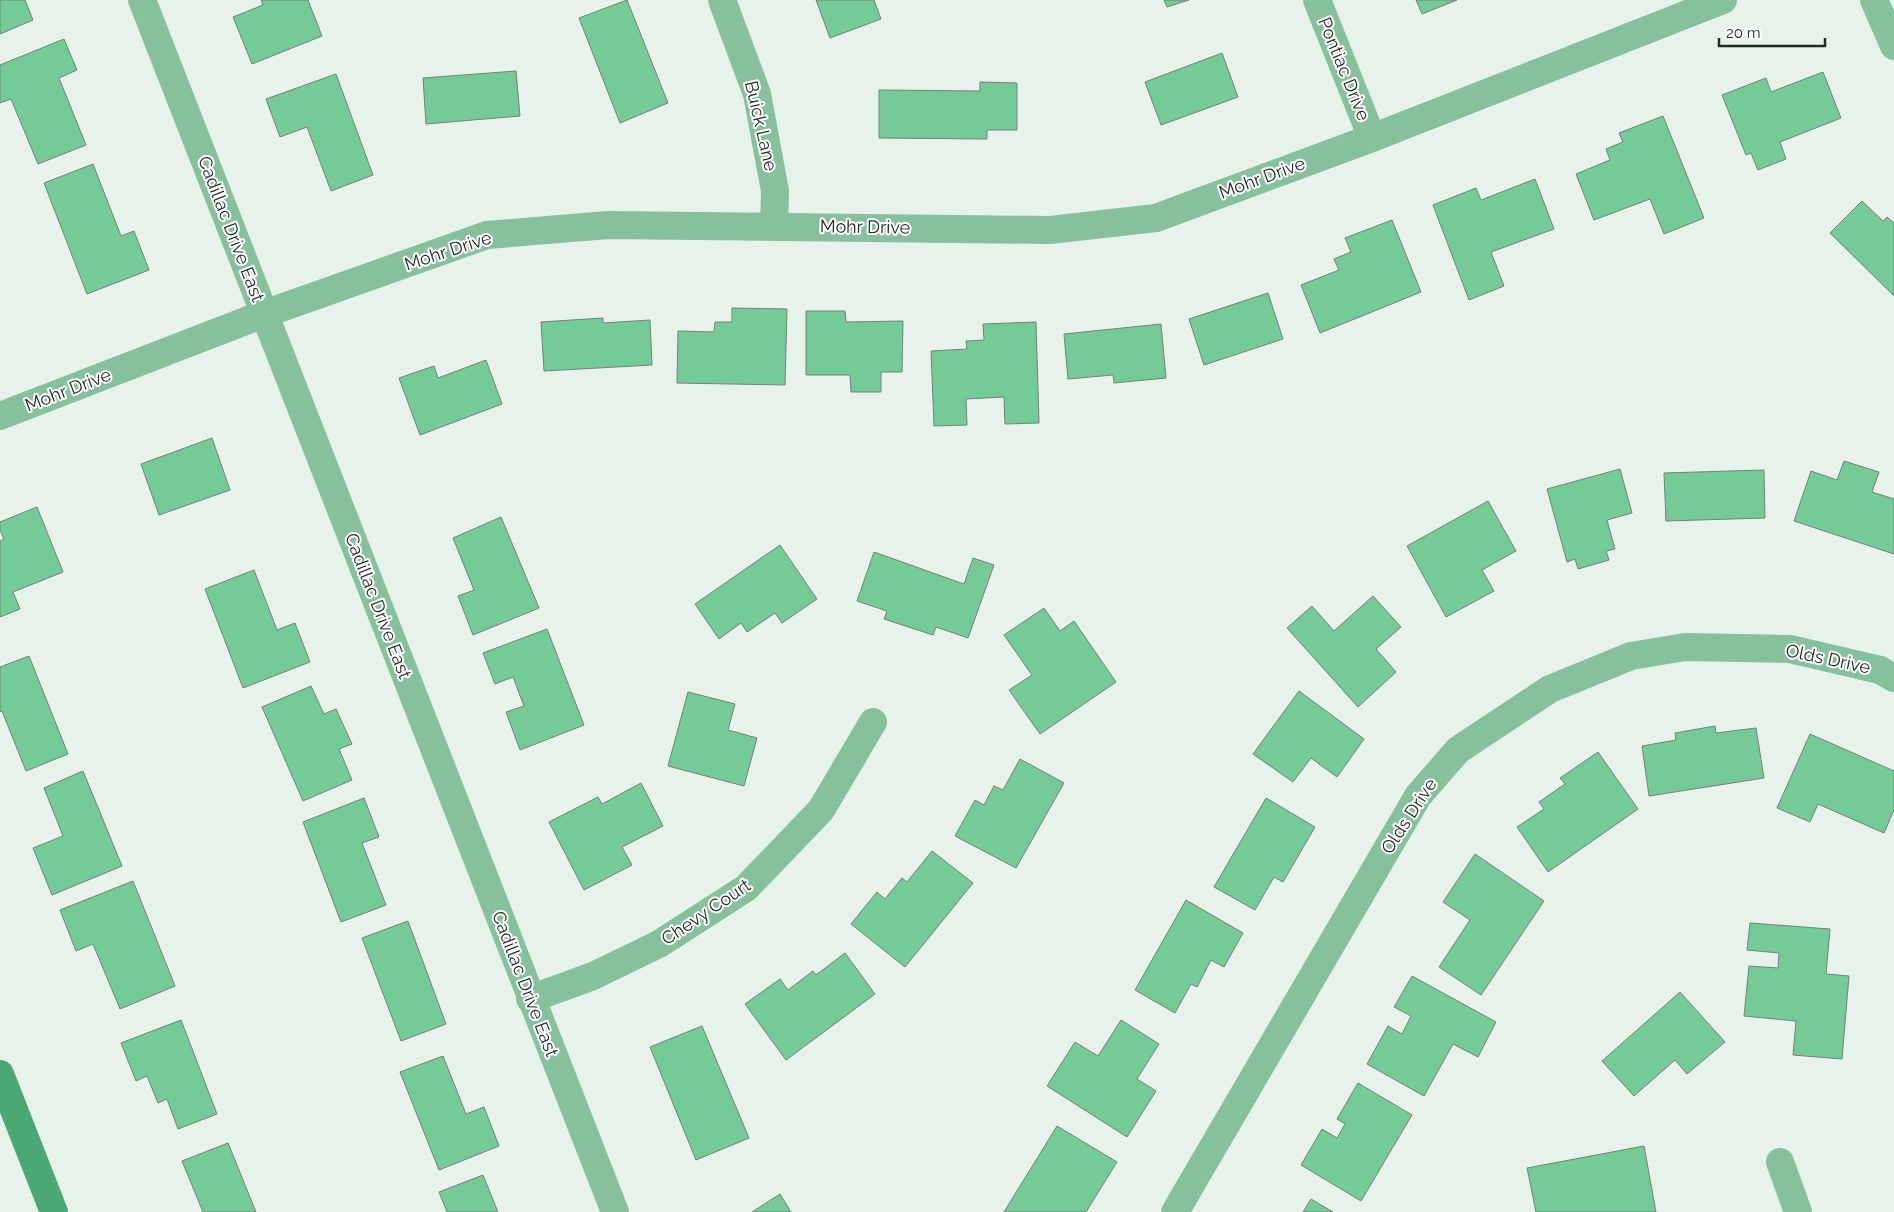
<svg xmlns="http://www.w3.org/2000/svg" width="1894" height="1212" font-family="Raleway,sans-serif">
  <rect width="100%" height="100%" fill="#e6f2ea"/>
  <g fill="#74cb97" stroke="#758079">
    <polygon points="0,0 25,0 33,20 0,34"/>
    <polygon points="261,0 308,0 322,36 252,64 233,17 263,5"/>
    <polygon points="627,0 668,103 620,123 579,18"/>
    <polygon points="816,0 874,0 881,19 830,38"/>
    <polygon points="1164,0 1189,0 1167,7"/>
    <polygon points="1416,0 1457,0 1422,14"/>
    <polygon points="64,39 77,70 59,78 86,145 38,164 11,99 0,103 0,65"/>
    <polygon points="1222,53 1238,97 1161,125 1145,82"/>
    <polygon points="516,71 520,116 426,124 423,78"/>
    <polygon points="1823,72 1841,118 1780,142 1786,159 1758,170 1751,153 1746,155 1722,95 1766,78 1771,92"/>
    <polygon points="336,74 373,175 331,191 307,127 280,137 266,99"/>
    <polygon points="980,82 1017,83 1017,130 987,130 987,139 879,138 879,90 980,91"/>
    <polygon points="1663,116 1704,218 1664,234 1650,199 1594,220 1576,174 1610,160 1606,149 1623,142 1619,133"/>
    <polygon points="93,164 121,236 134,231 149,270 87,294 44,183"/>
    <polygon points="1535,179 1554,229 1491,252 1504,286 1469,300 1433,205 1476,188 1481,200"/>
    <polygon points="1862,201 1883,221 1887,217 1894,223 1894,296 1830,233"/>
    <polygon points="1392,220 1421,292 1320,333 1301,285 1339,270 1334,259 1351,252 1345,238"/>
    <polygon points="1268,293 1283,339 1204,365 1189,319"/>
    <polygon points="732,308 787,309 785,385 677,383 678,331 714,332 715,322 732,322"/>
    <polygon points="806,311 845,311 846,322 903,321 902,372 881,372 881,392 851,392 850,375 806,375"/>
    <polygon points="603,318 603,323 650,320 652,365 544,371 541,322"/>
    <polygon points="1036,322 1039,423 1005,424 1004,397 966,399 967,425 934,426 931,351 967,349 966,341 984,340 983,324"/>
    <polygon points="1161,324 1166,378 1114,383 1113,375 1068,379 1064,334"/>
    <polygon points="486,360 502,404 420,435 399,378 434,366 438,378"/>
    <polygon points="212,438 230,490 159,515 141,464"/>
    <polygon points="1844,461 1879,472 1872,492 1894,499 1894,554 1794,521 1811,471 1837,480"/>
    <polygon points="1620,469 1632,513 1607,520 1615,549 1606,551 1609,560 1578,569 1575,559 1567,562 1547,489"/>
    <polygon points="1764,470 1765,518 1666,521 1664,473"/>
    <polygon points="1488,501 1516,551 1482,570 1494,591 1446,617 1407,546"/>
    <polygon points="37,507 63,572 13,592 20,609 0,617 0,541 4,539 0,530 0,522"/>
    <polygon points="501,517 539,608 473,635 458,596 474,590 453,538"/>
    <polygon points="780,545 817,599 782,623 775,613 747,632 741,623 719,639 695,604"/>
    <polygon points="874,552 964,584 973,558 994,565 968,638 936,627 933,635 884,619 887,611 857,601"/>
    <polygon points="254,570 277,630 295,623 310,662 243,688 205,589"/>
    <polygon points="1373,596 1401,627 1376,649 1396,672 1358,707 1287,628 1312,606 1334,631"/>
    <polygon points="1044,608 1060,631 1074,621 1116,682 1040,734 1009,690 1032,675 1004,635"/>
    <polygon points="547,629 584,725 520,750 506,712 524,706 513,677 495,684 483,653"/>
    <polygon points="29,656 68,754 26,771 2,711 0,712 0,667"/>
    <polygon points="311,686 324,714 336,709 352,744 339,749 352,780 303,801 262,707"/>
    <polygon points="1299,691 1364,739 1337,777 1311,758 1293,782 1253,754"/>
    <polygon points="688,692 735,704 728,730 757,738 744,786 668,766"/>
    <polygon points="1715,726 1716,733 1756,728 1764,778 1649,796 1642,746 1676,740 1675,733"/>
    <polygon points="1810,734 1894,771 1894,810 1884,833 1818,804 1810,822 1777,808"/>
    <polygon points="1598,752 1638,809 1548,872 1517,827 1544,809 1539,802 1565,784 1560,778"/>
    <polygon points="1020,759 1064,783 1016,868 955,836 975,800 984,805 994,786 1003,790"/>
    <polygon points="83,771 122,866 52,895 33,848 63,836 44,788"/>
    <polygon points="641,783 663,826 622,847 632,865 584,890 549,822 598,797 602,804"/>
    <polygon points="364,798 379,837 362,843 386,905 341,922 303,822"/>
    <polygon points="1266,798 1315,827 1283,882 1274,877 1255,910 1214,887"/>
    <polygon points="932,851 973,883 905,967 851,924 877,892 885,899 902,878 907,882"/>
    <polygon points="1475,854 1544,901 1481,995 1439,967 1470,920 1443,902"/>
    <polygon points="133,881 175,986 120,1009 93,944 76,951 60,910"/>
    <polygon points="1186,900 1243,933 1224,967 1211,960 1197,987 1191,984 1175,1013 1135,990"/>
    <polygon points="408,921 446,1024 401,1041 362,938"/>
    <polygon points="1750,923 1830,929 1826,974 1849,976 1842,1059 1793,1055 1796,1021 1744,1016 1749,966 1778,968 1779,953 1747,950"/>
    <polygon points="845,953 875,994 786,1060 745,1004 780,979 788,990 813,971 816,975"/>
    <polygon points="1412,976 1496,1022 1478,1057 1453,1044 1424,1096 1367,1064 1388,1026 1402,1034 1411,1016 1394,1007"/>
    <polygon points="1680,992 1725,1042 1687,1074 1675,1060 1634,1096 1602,1061"/>
    <polygon points="181,1020 217,1114 178,1129 167,1099 158,1103 147,1076 136,1081 121,1043"/>
    <polygon points="1121,1020 1159,1044 1137,1079 1156,1091 1127,1137 1047,1086 1075,1042 1098,1056"/>
    <polygon points="702,1026 749,1138 696,1160 650,1047"/>
    <polygon points="443,1056 466,1114 484,1107 499,1146 439,1170 400,1072"/>
    <polygon points="1358,1083 1412,1115 1361,1201 1301,1165 1322,1129 1337,1138 1345,1124 1337,1119"/>
    <polygon points="1057,1126 1117,1162 1086,1212 1004,1212"/>
    <polygon points="228,1143 256,1212 203,1212 182,1161"/>
    <polygon points="1644,1146 1656,1212 1536,1212 1527,1168"/>
    <polygon points="483,1175 498,1212 447,1212 439,1192"/>
    <polygon points="780,1194 791,1212 752,1212"/>
    <polygon points="1311,1199 1333,1212 1303,1212"/>
  </g>
  <g fill="none" stroke-linecap="round" stroke-linejoin="round">
    <g stroke="#87c09c" stroke-width="28">
      <polyline points="142,0 615,1212"/>
      <polyline points="722,0 757,94 775,191 774,226"/>
      <polyline points="1317,0 1372,138"/>
      <polyline points="1874,0 1894,46"/>
      <polyline points="0,416 264,314 487,235 608,225 1050,230 1156,218 1372,138 1723,0"/>
      <polyline points="530,999 593,976 659,944 746,888 821,810 873,722"/>
      <polyline points="1780,1162 1798,1212"/>
      <polyline points="1175,1212 1418,796 1458,750 1550,689 1631,656 1685,647 1790,649 1880,670 1894,678"/>
    </g>
    <polyline stroke="#4ba773" stroke-width="28" points="0,1074 54,1212"/>
  </g>
  <g text-anchor="middle" stroke-width="4" stroke-linejoin="round" paint-order="stroke">
    <g font-size="18" fill="#252926" stroke="#fff">
      <text transform="translate(1344 69) rotate(68)" y="6">Pontiac Drive</text>
      <text transform="translate(761 126) rotate(77)" y="6">Buick Lane</text>
      <text transform="translate(1262 178) rotate(-20)" y="6">Mohr Drive</text>
      <text transform="translate(865 227) rotate(1)" y="6">Mohr Drive</text>
      <text transform="translate(231 229) rotate(69)" y="6">Cadillac Drive East</text>
      <text transform="translate(448 251) rotate(-18)" y="6">Mohr Drive</text>
      <text transform="translate(68 390) rotate(-21)" y="6">Mohr Drive</text>
      <text transform="translate(378 606) rotate(69)" y="6">Cadillac Drive East</text>
      <text transform="translate(1828 659) rotate(12)" y="6">Olds Drive</text>
      <text transform="translate(1409 816) rotate(-57)" y="6">Olds Drive</text>
      <text transform="translate(706 912) rotate(-34)" y="6">Chevy Court</text>
      <text transform="translate(525 984) rotate(69)" y="6">Cadillac Drive East</text>
    </g>
  </g>
  <path d="M1719 38v8h106v-8" fill="none" stroke="#252926" stroke-width="2.5"/>
  <text x="1726" y="38" font-size="15" fill="#252926" stroke="#ffffff" stroke-width="4" paint-order="stroke">20 m</text>
</svg>
